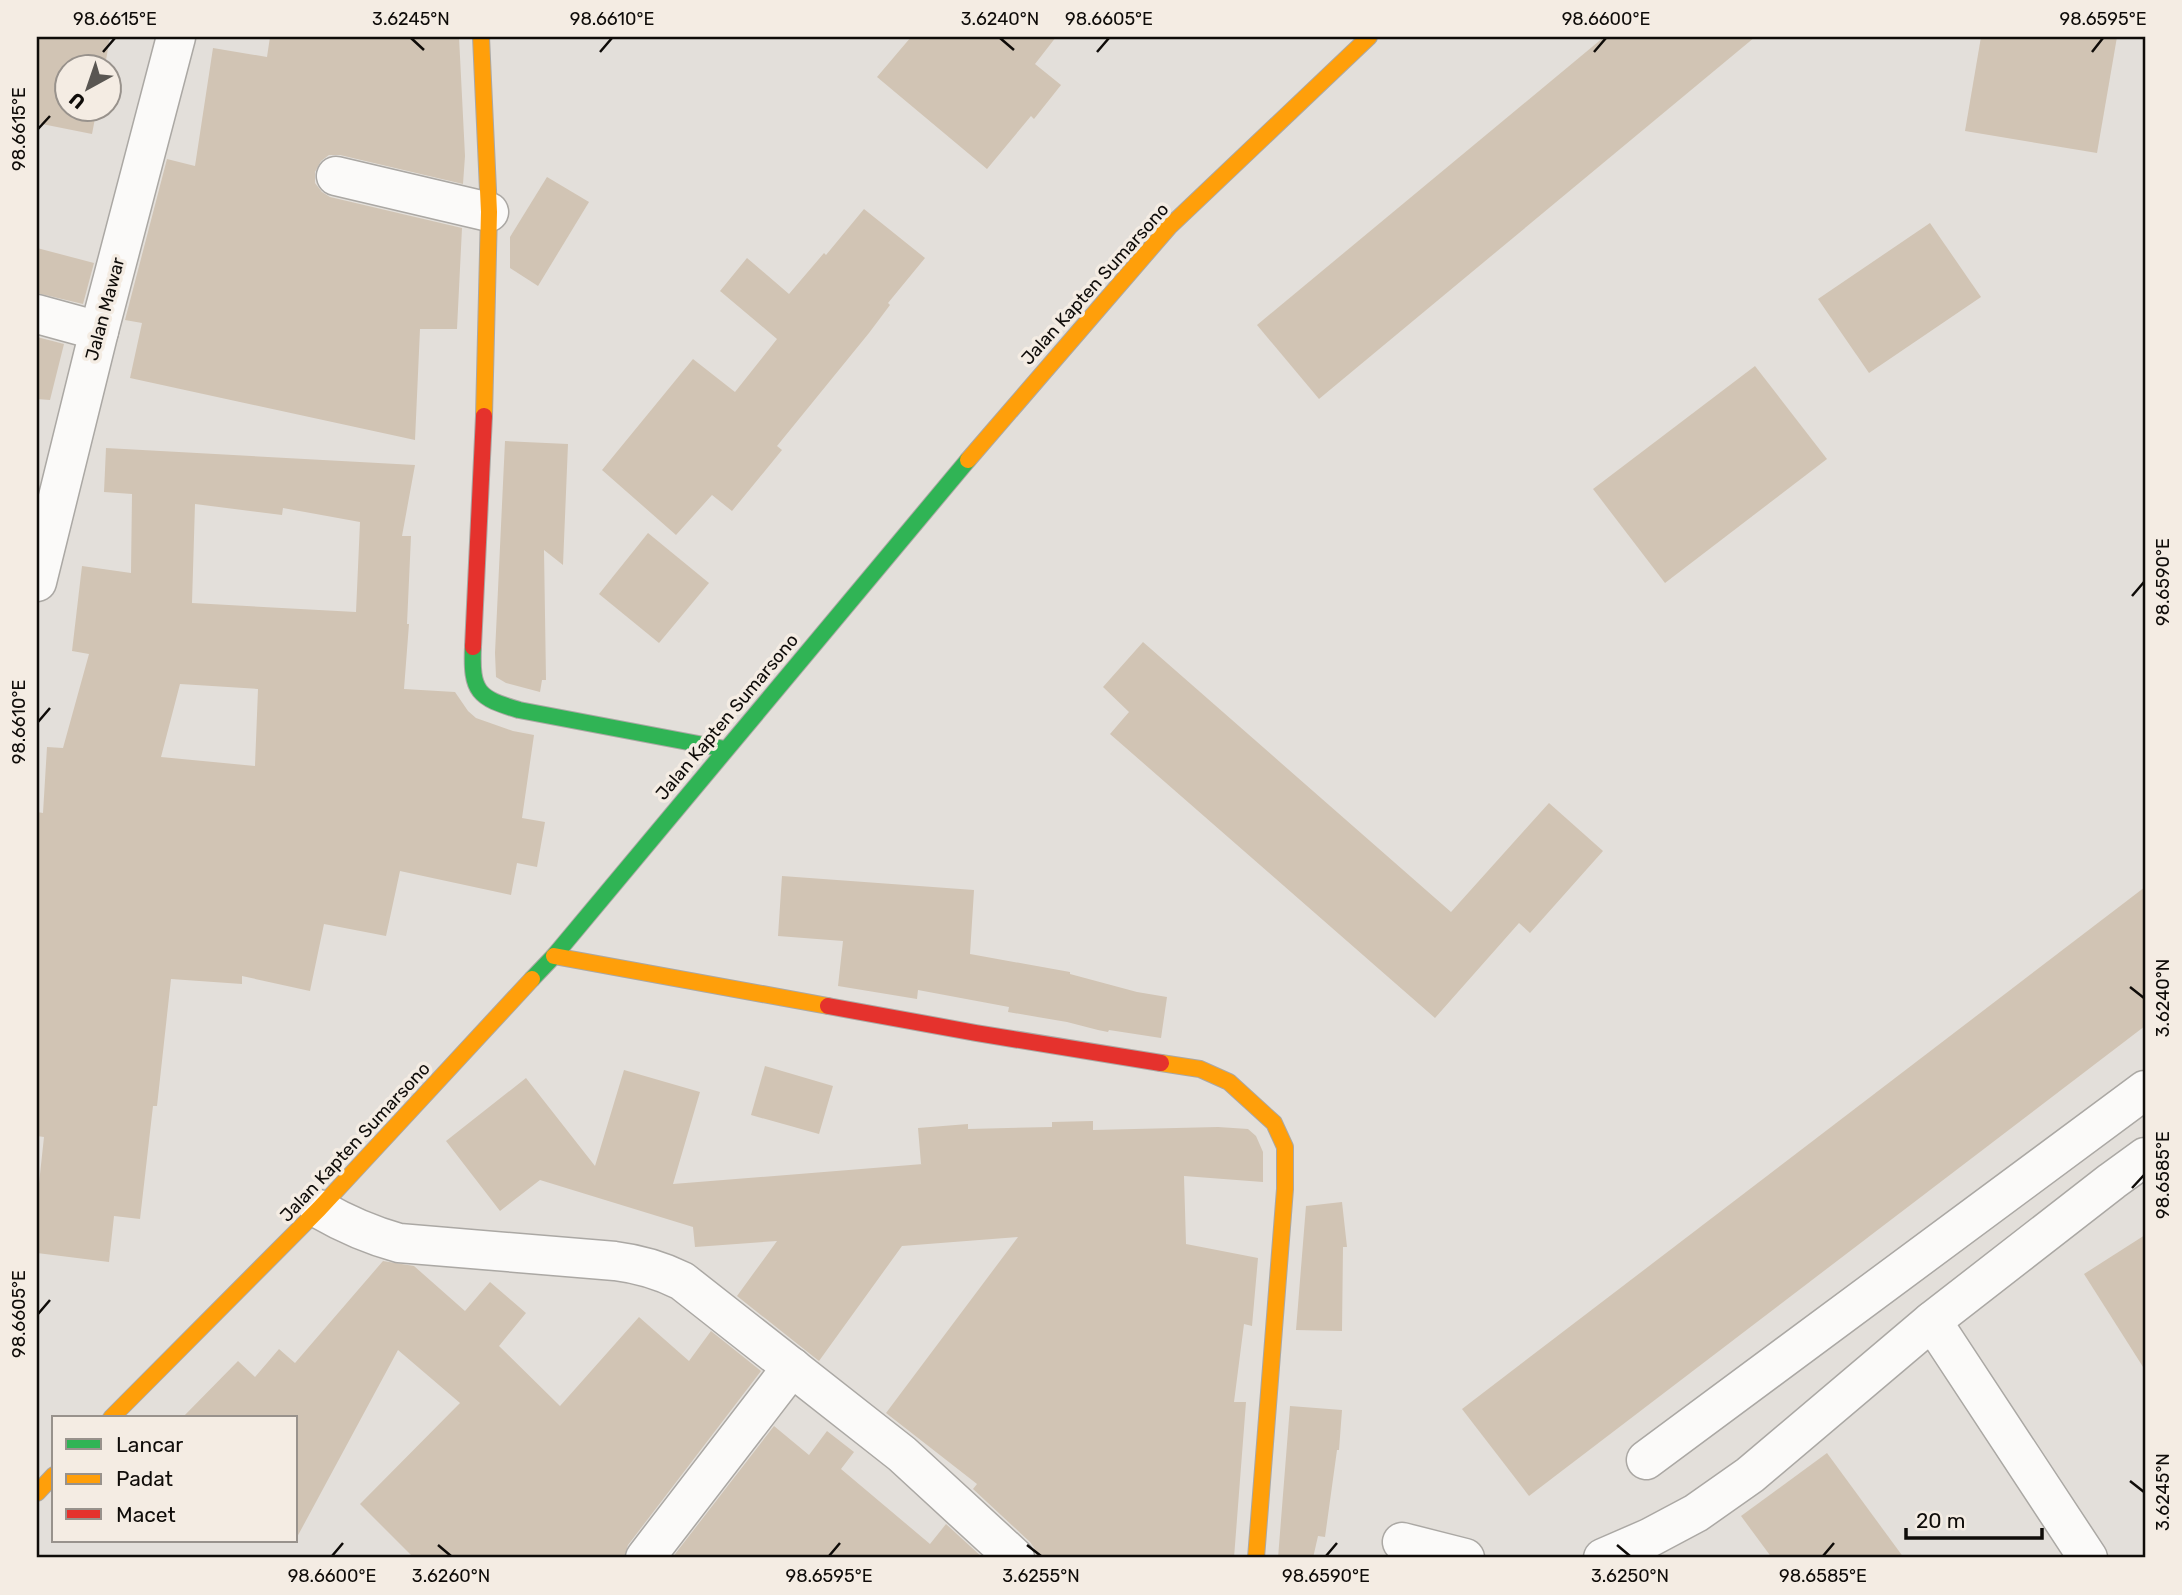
<svg xmlns="http://www.w3.org/2000/svg" width="2182" height="1595" font-family="Rubik,sans-serif">
  <rect width="100%" height="100%" fill="#e3dfda"/>
  <g fill="#d1c4b4" fill-rule="evenodd">
    <polygon points="37,37 110,37 105,66 66,66 66,108 97,108 92,134 37,123"/>
    <polygon points="270,37 459,37 465,156 463,184 340,155 329,155 321,161 315,172 315,183 322,192 330,197 462,228 457,329 420,329 415,440 130,378 142,323 125,320 167,159 195,166 213,48 267,57"/>
    <polygon points="911,37 1056,37 1035,64 1061,85 1034,119 1031,116 987,169 877,77"/>
    <polygon points="1604,37 1755,37 1319,399 1257,325"/>
    <polygon points="1981,37 2117,37 2097,153 1965,131"/>
    <polygon points="547,177 589,202 538,286 510,268 510,237"/>
    <polygon points="864,209 925,258 888,303 890,305 869,333 777,446 782,450 732,511 712,495 676,535 602,470 693,359 735,392 777,339 720,291 747,258 789,294 824,253 826,255"/>
    <polygon points="1930,223 1981,297 1869,373 1818,299"/>
    <polygon points="37,248 94,263 83,304 37,293"/>
    <polygon points="37,337 64,344 50,400 37,399"/>
    <polygon points="1755,366 1827,459 1665,583 1593,489"/>
    <polygon points="505,441 568,444 563,565 544,550 546,680 542,680 540,692 506,683 496,677 495,653"/>
    <path d="M106 448 415 465 402 536H411L407 624H409L404 689 455 692 468 711 476 718 513 731 534 735 522 818 545 822 537 867 517 863 511 895 400 871 386 936 324 924 310 991 242 976V984L171 979 157 1106H153L140 1219 114 1216 109 1262 37 1253V1202L44 1137 37 1136V812L43 813 47 747 63 748 89 654 72 651 82 566 131 573 132 494 104 492ZM195 504 282 515 283 508 360 522 356 612 192 603ZM180 684 258 689 255 766 161 757Z"/>
    <polygon points="648,533 709,583 659,643 599,594"/>
    <polygon points="1143,642 1451,912 1549,803 1603,851 1530,933 1519,923 1435,1018 1110,734 1129,712 1103,687"/>
    <polygon points="782,876 974,890 970,954 1070,972 1070,974 1137,992 1167,997 1161,1038 1109,1030 1108,1032 1098,1030 1067,1022 1008,1012 1009,1007 918,990 917,999 838,986 843,941 778,936"/>
    <polygon points="2145,887 2145,1026 1529,1496 1462,1409"/>
    <polygon points="765,1066 833,1086 819,1134 751,1115"/>
    <polygon points="624,1070 700,1092 673,1184 923,1164 921,1164 918,1128 968,1124 968,1129 1052,1127 1052,1122 1093,1121 1093,1130 1218,1127 1248,1129 1256,1136 1263,1152 1263,1182 1184,1176 1186,1244 1258,1258 1252,1326 1244,1324 1234,1402 1246,1402 1234,1558 1036,1558 1036,1551 1030,1542 973,1489 977,1484 886,1413 1018,1237 902,1246 819,1361 737,1296 777,1241 695,1247 693,1227 540,1180 500,1211 446,1141 526,1078 595,1166"/>
    <polygon points="1342,1202 1347,1247 1343,1247 1342,1331 1296,1330 1306,1206"/>
    <polygon points="2145,1235 2145,1370 2084,1274"/>
    <polygon points="383,1261 414,1266 465,1311 490,1282 526,1313 499,1346 560,1406 639,1317 689,1361 711,1331 761,1371 628,1545 624,1558 414,1558 360,1504 460,1403 398,1350 296,1539 296,1418 182,1418 238,1361 255,1377 279,1349 295,1363"/>
    <polygon points="1290,1406 1342,1410 1339,1450 1337,1450 1325,1537 1318,1536 1313,1558 1278,1558"/>
    <polygon points="774,1426 809,1455 827,1431 854,1452 841,1469 930,1544 946,1524 983,1558 672,1558"/>
    <polygon points="1827,1453 1904,1558 1772,1558 1741,1516"/>
  </g>
  <g fill="none" stroke-linecap="round" stroke-linejoin="round">
    <defs>
      <g id="street">
        <polyline points="336,176 489,212"/>
        <polyline points="37,314 99,331"/>
        <polyline points="37,582 99,331 176,37"/>
        <path d="M319 1209C345 1224 370 1235 399 1243L615 1261C639 1264 660 1270 682 1281L902 1454 1015 1558"/>
        <polyline points="1932,1321 2088,1558"/>
        <polyline points="1646,1460 2145,1090"/>
        <polyline points="1402,1542 1465,1558"/>
        <polyline points="645,1558 792,1367"/>
        <polyline points="1603,1558 1649,1538 1696,1513 1750,1475 1932,1321 2112,1181 2145,1157"/>
      </g>
      <g id="fast">
        <path d="M473 647C471 692 478 698 519 710L725 749"/>
        <polyline points="532,979 554,956 968,460"/>
      </g>
      <g id="slow">
        <polyline points="481,37 489,212 484,416"/>
        <polyline points="968,460 1169,227 1369,37"/>
        <polyline points="554,956 828,1006"/>
        <polyline points="1161,1063 1200,1069 1229,1082 1274,1123 1285,1147 1285,1189 1256,1558"/>
        <polyline points="111,1418 319,1209 532,979"/>
        <polyline points="37,1493 54,1475"/>
      </g>
      <g id="jam">
        <polyline points="473,647 484,416"/>
        <polyline points="828,1006 976,1033 1161,1063"/>
      </g>
    </defs>
    <use href="#street" stroke="#aba8a4" stroke-width="41"/>
    <use href="#fast" stroke="#aba8a4" stroke-width="18"/>
    <use href="#slow" stroke="#aba8a4" stroke-width="18"/>
    <use href="#jam" stroke="#aba8a4" stroke-width="18"/>
    <use href="#street" stroke="#fbfaf9" stroke-width="38"/>
    <use href="#fast" stroke="#30b455" stroke-width="16"/>
    <use href="#slow" stroke="#ff9f0a" stroke-width="16"/>
    <use href="#jam" stroke="#e5322d" stroke-width="16"/>
  </g>
  <path fill="none" stroke="#0f0c09" stroke-width="2.5" d="M411 38 424 50M1000 38 1014 50M103 52 115 38M600 52 612 38M1097 52 1109 38M1594 52 1606 38M2092 52 2103 38M38 129 50 116M2132 596 2144 582M38 722 50 708M2130 987 2144 998M2132 1188 2144 1175M38 1314 50 1300M2130 1481 2144 1492M438 1545 451 1556M1027 1545 1041 1556M1617 1545 1630 1556M332 1556 343 1543M829 1556 840 1543M1326 1556 1337 1543M1823 1556 1834 1543"/>
  <g text-anchor="middle" stroke-width="7" stroke-linejoin="round" paint-order="stroke">
    <g font-size="18" fill="#0f0c09" stroke="#f4ece3">
      <text transform="translate(1095 284) rotate(-48)" y="6">Jalan Kapten Sumarsono</text>
      <text transform="translate(105 309) rotate(-75)" y="6">Jalan Mawar</text>
      <text transform="translate(727 717) rotate(-50)" y="6">Jalan Kapten Sumarsono</text>
      <text transform="translate(355 1142) rotate(-47)" y="6">Jalan Kapten Sumarsono</text>
    </g>
  </g>
  <rect width="2182" height="1595" fill="none" stroke="#f4ece3" stroke-width="77"/>
  <rect x="52" y="1416" width="245" height="126" fill="#f4ece3" stroke="#98928c" stroke-width="2"/>
  <rect x="66" y="1439" width="35" height="10" fill="#30b455" stroke="#98928c" stroke-width="2"/>
  <text x="116" y="1452" font-size="21" fill="#0f0c09">Lancar</text>
  <rect x="66" y="1474" width="35" height="10" fill="#ff9f0a" stroke="#98928c" stroke-width="2"/>
  <text x="116" y="1486" font-size="21" fill="#0f0c09">Padat</text>
  <rect x="66" y="1509" width="35" height="10" fill="#e5322d" stroke="#98928c" stroke-width="2"/>
  <text x="116" y="1522" font-size="21" fill="#0f0c09">Macet</text>
  <g transform="translate(88 88) rotate(220)"><circle r="33" fill="#f4ece3" stroke="#98928c" stroke-width="2"/>
  <path d="M0-5L12 26L0 18L-12 26Z" fill="#595652"/>
  <text y="-10" font-size="19" font-weight="bold" text-anchor="middle" fill="#0f0c09">U</text>
  </g>
  <path d="M1906 1528v10h136v-10" fill="none" stroke="#0f0c09" stroke-width="3.5"/>
  <text x="1916" y="1528" font-size="21" fill="#0f0c09" stroke="#f4ece3" stroke-width="5" paint-order="stroke">20 m</text>
  <rect x="38" y="38" width="2106" height="1518" fill="none" stroke="#0f0c09" stroke-width="2.5"/>
  <g font-size="18" text-anchor="middle" fill="#0f0c09">
    <text x="115" y="25">98.6615°E</text>
    <text x="411" y="25">3.6245°N</text>
    <text x="612" y="25">98.6610°E</text>
    <text x="1000" y="25">3.6240°N</text>
    <text x="1109" y="25">98.6605°E</text>
    <text x="1606" y="25">98.6600°E</text>
    <text x="2103" y="25">98.6595°E</text>
    <text transform="translate(19 129) rotate(-90)" y="6">98.6615°E</text>
    <text transform="translate(2163 582) rotate(-90)" y="6">98.6590°E</text>
    <text transform="translate(19 722) rotate(-90)" y="6">98.6610°E</text>
    <text transform="translate(2163 998) rotate(-90)" y="6">3.6240°N</text>
    <text transform="translate(2163 1175) rotate(-90)" y="6">98.6585°E</text>
    <text transform="translate(19 1314) rotate(-90)" y="6">98.6605°E</text>
    <text transform="translate(2163 1492) rotate(-90)" y="6">3.6245°N</text>
    <text x="332" y="1582">98.6600°E</text>
    <text x="451" y="1582">3.6260°N</text>
    <text x="829" y="1582">98.6595°E</text>
    <text x="1041" y="1582">3.6255°N</text>
    <text x="1326" y="1582">98.6590°E</text>
    <text x="1630" y="1582">3.6250°N</text>
    <text x="1823" y="1582">98.6585°E</text>
  </g>
</svg>
